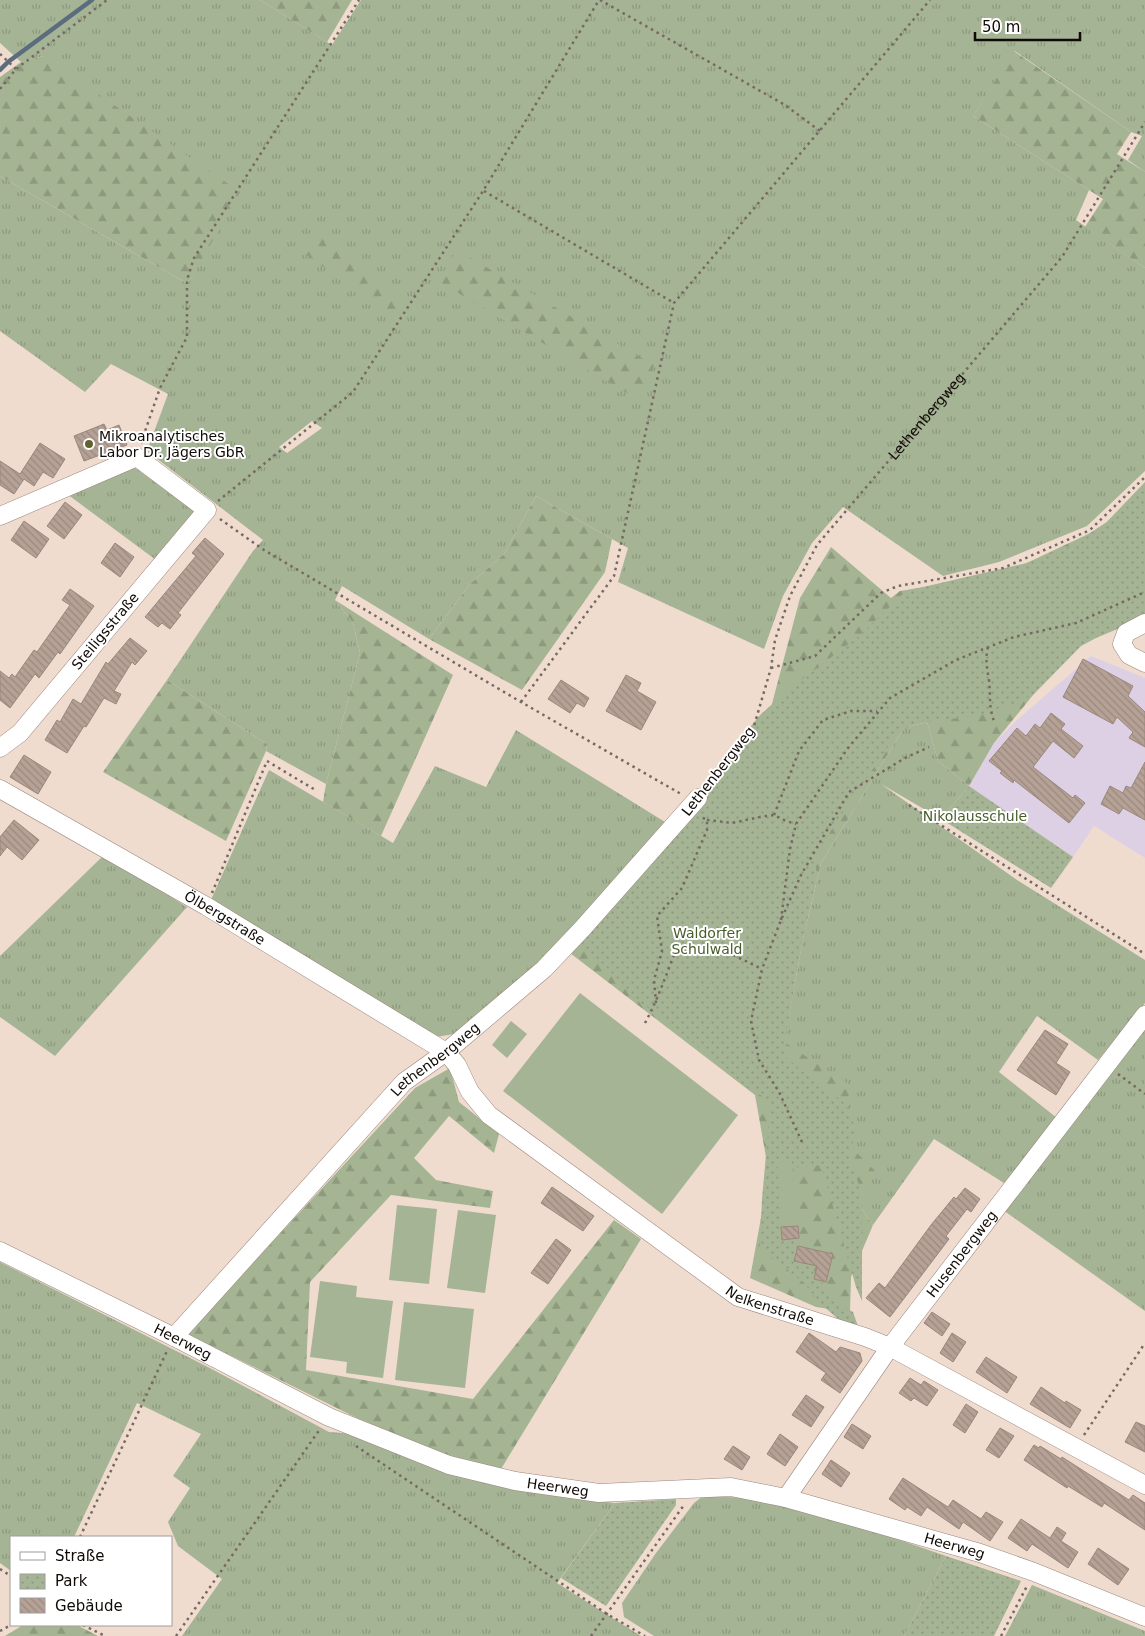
<svg xmlns="http://www.w3.org/2000/svg" width="1145" height="1636" font-family="'DejaVu Sans',sans-serif">
  <defs>
    <pattern id="grass-tufts" width="24" height="20" patternUnits="userSpaceOnUse" patternTransform="scale(1.25)"><rect width="24" height="20" fill="#a5b494"/><path d="M3 7l-1-3M5 7V3M7 7l1-3M15 17l-1-3M17 17v-4M19 17l1-3" fill="none" stroke="#8d997e"/></pattern>
    <pattern id="forest-firs" width="22" height="20" patternUnits="userSpaceOnUse" patternTransform="scale(1.25)"><rect width="22" height="20" fill="#a5b593"/><path d="M5 1l3.5 6h-7zM16 11l3.5 6h-7z" fill="#8d9a7d"/></pattern>
    <pattern id="park-dots" width="8" height="8" patternUnits="userSpaceOnUse" patternTransform="scale(1.25)"><rect width="8" height="8" fill="#a5b494"/><path d="M2 2h.1M6 6h.1" fill="none" stroke="#8d997e" stroke-width="1.8" stroke-linecap="round"/></pattern>
    <pattern id="building-back-hatch" width="6" height="6" patternUnits="userSpaceOnUse" patternTransform="scale(1.25)"><rect width="6" height="6" fill="#b5a195"/><path d="M-1 5l2 2M0 0l6 6M5-1l2 2" fill="none" stroke="#9b897f"/></pattern>
  </defs>
  <rect width="100%" height="100%" fill="#f0dbcf"/>
  <polygon fill="#ded0e4" points="1091,656 1145,678 1145,858 1094,826 1073,857 969,786 995,742 1017,720"/>
  <g fill="url(#grass-tufts)" fill-rule="evenodd">
    <path d="M0 0H260L332 45 361 0H1145V172L1128 160 1142 136 1131 132 1015 51 973 116 1089 190 1076 220 1145 268V471L1087 526 999 562 943 576 843 507 812 543 783 596 764 649 618 582 628 548 536 496 504 554 470 584 429 639 342 586 335 600 353 623 360 653 326 784 266 751 267 744 167 680 253 551 263 540 147 451 168 394 111 364 85 392 0 331V176L188 284 209 244 43 56 21 62 0 43ZM312 421 322 428 287 453 279 447Z"/>
    <polygon points="134,467 197,513 156,560 67,494"/>
    <polygon points="927,722 938,761 969,786 941,819 881,784 1017,880 1145,960 1145,1003 1098,1060 1037,1016 999,1072 1057,1118 1004,1183 934,1139 873,1225 861,1208 845,1141 784,1042 803,939 821,863 904,728"/>
    <polygon points="516,730 670,825 539,963 454,1034 436,1037 210,902 269,770 393,843 435,766 486,787"/>
    <polygon points="104,855 187,907 55,1056 0,1017 0,956"/>
    <polygon points="1145,1026 1145,1311 1003,1210"/>
    <polygon points="0,1262 206,1366 329,1432 355,1434 445,1472 515,1490 615,1503 557,1583 641,1636 182,1636 222,1579 178,1546 168,1522 190,1488 173,1476 201,1434 137,1403 74,1537 11,1537 11,1571 0,1563"/>
    <polygon points="703,1496 750,1498 868,1529 946,1556 904,1636 654,1636 624,1617 622,1603 656,1553 694,1503"/>
    <polygon points="1032,1585 1145,1631 1145,1636 1005,1636"/>
  </g>
  <g fill="url(#forest-firs)">
    <polygon points="260,0 352,0 327,42"/>
    <polygon points="1014,51 1131,132 1117,154 1145,172 1145,268 1085,227 1103,199 973,116"/>
    <polygon points="43,56 240,192 188,284 0,176 0,77 21,62"/>
    <polygon points="320,237 408,301 397,319 305,254"/>
    <polygon points="457,250 654,365 644,403 438,281"/>
    <polygon points="1145,482 1145,612 1073,646 994,743 969,786 938,761 927,722 904,728 821,863 803,939 784,1042 850,1085 845,1141 875,1171 861,1208 873,1225 851,1277 850,1312 816,1307 750,1278 769,1174 755,1095 570,953 769,715 800,598 831,547 891,598 900,591 1003,574 1101,528"/>
    <polygon points="536,496 612,539 605,572 522,690 429,639 470,584 504,554"/>
    <polygon points="335,600 453,675 381,836 323,802 326,784 360,653 353,623"/>
    <polygon points="167,680 267,744 266,751 226,841 103,772"/>
    <polygon points="450,1068 459,1102 499,1134 494,1153 449,1116 414,1158 436,1180 493,1191 490,1208 391,1195 310,1282 306,1370 473,1399 614,1220 641,1239 501,1469 444,1454 359,1419 187,1334 415,1088"/>
    <polygon points="23,1625 77,1625 98,1636 5,1636"/>
  </g>
  <g fill="url(#park-dots)">
    <polygon points="1145,485 1145,622 1115,630 1096,638 1081,646 1034,694 1021,701 990,713 969,717 920,722 899,731 837,821 814,858 817,874 798,962 784,1047 787,1058 801,1070 846,1104 856,1130 849,1157 859,1185 862,1215 862,1301 856,1287 821,1165 792,1168 794,1225 800,1248 820,1280 839,1304 853,1312 860,1332 846,1326 821,1304 804,1283 760,1248 762,1199 770,1110 764,1097 750,1090 675,1028 640,1002 606,967 569,938 691,800 760,715 788,690 859,636 906,591 1027,563 1070,546 1110,520 1138,490"/>
    <polygon points="969,786 1073,857 1051,888 941,819"/>
    <polygon points="676,1499 676,1505 606,1606 561,1578 615,1503"/>
    <polygon points="946,1556 1021,1581 994,1636 904,1636"/>
  </g>
  <g fill="#a5b494">
    <polygon points="580,993 738,1115 662,1214 503,1091"/>
    <polygon points="511,1021 527,1034 507,1058 492,1045"/>
    <polygon points="792,1161 798,1226 781,1227 777,1162"/>
    <polygon points="397,1205 437,1209 429,1284 389,1280"/>
    <polygon points="458,1210 496,1215 485,1293 447,1288"/>
    <polygon points="320,1281 357,1286 356,1297 393,1301 383,1378 346,1373 347,1362 310,1357"/>
    <polygon points="404,1302 474,1309 465,1388 395,1380"/>
  </g>
  <g fill="none" stroke-linecap="round" stroke-linejoin="round">
    <polyline stroke="#5a6c7e" stroke-width="4.5" points="0,70 8,62 92,0"/>
  </g>
  <g fill="url(#building-back-hatch)" stroke="#9a877c">
    <polygon points="104,424 107,430 119,425 127,445 84,461 74,436"/>
    <polygon points="40,443 65,459 53,478 43,472 34,486 24,479 14,494 0,485 0,461 20,474"/>
    <polygon points="65,502 82,515 64,539 47,526"/>
    <polygon points="24,521 49,539 36,558 11,540"/>
    <polygon points="205,538 224,554 178,613 181,615 170,629 162,623 158,627 145,617 196,556 192,553"/>
    <polygon points="115,543 134,557 120,577 101,563"/>
    <polygon points="70,589 94,606 60,654 58,652 39,678 35,674 10,708 0,700 0,671 9,678 12,674 15,677 34,650 37,652 70,605 62,600"/>
    <polygon points="130,638 147,651 135,665 132,662 114,691 121,694 116,704 104,698 86,727 84,726 67,753 45,740 57,720 60,722 73,699 81,704 106,662 108,664"/>
    <polygon points="1083,659 1133,686 1128,696 1145,712 1145,747 1129,738 1133,732 1117,717 1113,724 1063,697"/>
    <polygon points="626,675 641,683 637,691 656,702 641,730 606,711"/>
    <polygon points="561,680 589,698 584,707 577,703 570,713 548,699"/>
    <polygon points="1051,713 1065,724 1061,729 1083,746 1074,758 1053,741 1033,767 1073,798 1075,795 1085,803 1069,823 1014,780 1013,783 1000,773 1002,771 989,761 1017,728 1026,736 1035,724 1040,728"/>
    <polygon points="24,755 51,772 38,794 10,777"/>
    <polygon points="1145,762 1145,820 1123,808 1119,814 1101,804 1110,786 1123,793 1126,786 1131,788"/>
    <polygon points="14,820 39,840 22,860 7,847 0,856 0,837"/>
    <polygon points="1045,1030 1068,1044 1056,1063 1070,1072 1056,1095 1017,1070"/>
    <polygon points="552,1187 594,1216 583,1231 541,1203"/>
    <polygon points="965,1188 980,1199 971,1212 967,1209 946,1236 949,1239 890,1317 866,1298 879,1283 885,1288 931,1225 954,1197 956,1199"/>
    <polygon points="798,1226 799,1238 782,1240 781,1227"/>
    <polygon points="556,1239 571,1250 548,1284 531,1273"/>
    <polygon points="798,1246 833,1254 826,1282 814,1279 817,1266 794,1261"/>
    <polygon points="932,1312 950,1324 942,1336 924,1323"/>
    <polygon points="809,1333 836,1352 840,1347 860,1353 862,1361 840,1393 821,1380 826,1373 796,1352"/>
    <polygon points="952,1333 966,1342 953,1362 940,1353"/>
    <polygon points="986,1357 1017,1377 1007,1393 976,1372"/>
    <polygon points="910,1378 921,1385 924,1381 938,1390 927,1406 914,1398 911,1401 899,1393"/>
    <polygon points="1041,1387 1065,1403 1066,1401 1081,1410 1070,1428 1030,1404"/>
    <polygon points="806,1395 824,1407 811,1427 792,1415"/>
    <polygon points="966,1404 978,1412 965,1433 953,1425"/>
    <polygon points="1136,1422 1145,1426 1145,1452 1125,1442"/>
    <polygon points="852,1424 871,1436 863,1449 844,1437"/>
    <polygon points="1000,1428 1014,1436 999,1458 986,1450"/>
    <polygon points="780,1434 798,1447 785,1466 767,1454"/>
    <polygon points="1034,1445 1039,1448 1040,1446 1061,1459 1062,1457 1129,1500 1133,1495 1145,1503 1145,1530 1104,1503 1102,1507 1068,1486 1067,1488 1024,1460"/>
    <polygon points="733,1446 750,1457 742,1470 724,1459"/>
    <polygon points="831,1460 850,1473 841,1487 822,1474"/>
    <polygon points="903,1478 948,1507 953,1500 981,1519 986,1512 1003,1522 990,1541 963,1522 959,1529 927,1507 921,1516 907,1507 905,1510 889,1499"/>
    <polygon points="1021,1519 1050,1538 1057,1527 1066,1533 1061,1541 1078,1552 1068,1568 1032,1544 1027,1551 1008,1538"/>
    <polygon points="1098,1548 1129,1569 1118,1585 1088,1564"/>
  </g>
  <g fill="none" stroke-linecap="round" stroke-linejoin="round">
    <defs>
      <g id="minor">
        <polyline points="0,516 137,457 207,510 20,733 0,748"/>
        <polyline points="1145,623 1126,633 1122,644 1129,655 1145,663"/>
        <path id="s2" d="M0 789 206 906 446 1052 457 1065 470 1092 489 1115 738 1297 865 1337 890 1347 1145 1485"/>
        <path id="s3" d="M0 1251 174 1337 329 1417 449 1465 515 1481 599 1493 731 1487 786 1498 980 1553 1034 1572 1145 1617"/>
        <path id="s4" d="M174 1337 404 1082 446 1052 544 969 582 929 698 798"/>
        <path id="s5" d="M786 1498 890 1347 1145 1015"/>
      </g>
    </defs>
    <use href="#minor" stroke="#99867b" stroke-width="19"/>
    <g stroke="#766961" stroke-width="2.5" stroke-dasharray="2.5 4" stroke-linecap="butt">
      <polyline points="600,0 785,105 820,131"/>
      <polyline points="0,54 16,69"/>
      <polyline points="0,89 16,69 107,0"/>
      <polyline points="484,191 674,303"/>
      <polyline points="141,443 160,388 187,337 187,280 194,258 359,0"/>
      <polyline points="218,501 353,392 483,191 599,0"/>
      <polyline points="220,519 264,550 521,702 681,794"/>
      <path d="M988 647C985 659 987 668 989 680 991 698 988 706 995 724"/>
      <polyline points="771,668 815,656 881,593 898,586 1003,568 1090,530 1145,477"/>
      <polyline points="521,702 614,576 674,303 930,0"/>
      <path id="s1" d="M707 787 754 726 771 668 775 640 790 596 817 545 1062 257 1145 122"/>
      <polyline points="909,805 1145,954"/>
      <polyline points="774,815 799,751 823,720 851,711 877,711"/>
      <polyline points="707,820 732,823 760,817 774,815 786,821 796,824"/>
      <polyline points="212,893 267,761 317,791"/>
      <polyline points="781,920 790,849 796,824 848,748 890,698 956,660 1014,637 1076,623 1145,592"/>
      <polyline points="656,1003 654,980 662,951 657,916 682,888 707,830 707,820 701,817"/>
      <path d="M645 1023C657 1001 665 978 674 955L703 945 723 950 762 969"/>
      <polyline points="1118,1074 1145,1094"/>
      <polyline points="802,1142 779,1092 759,1060 751,1021 762,969 781,920 801,875 849,792 905,758 929,747"/>
      <polyline points="1084,1435 1145,1343"/>
      <polyline points="356,1446 607,1614 645,1636"/>
      <polyline points="80,1537 167,1351"/>
      <polyline points="0,1569 11,1576"/>
      <polyline points="83,1625 105,1636"/>
      <polyline points="0,1631 11,1625"/>
      <polyline points="176,1636 320,1429"/>
      <polyline points="591,1636 684,1505"/>
      <polyline points="1001,1636 1027,1586"/>
    </g>
    <use href="#minor" stroke="#fff" stroke-width="18"/>
  </g>
  <circle fill="#606230" stroke="#fff" stroke-width="2" cx="89" cy="444" r="5"/>
  <g text-anchor="middle" stroke-width="4" stroke-linejoin="round" paint-order="stroke">
    <g font-size="14" fill="#100a06" stroke="#fff">
      <text dy="5" stroke="none"><textPath href="#s1" startOffset="439">Lethenbergweg</textPath></text>
      <text transform="translate(105 631) rotate(-50)" y="5">Steiligsstraße</text>
      <text transform="translate(718 771) rotate(-52)" y="5">Lethenbergweg</text>
      <text dy="5" stroke="none"><textPath href="#s2" startOffset="259">Ölbergstraße</textPath></text>
      <text dy="5" stroke="none"><textPath href="#s4" startOffset="382">Lethenbergweg</textPath></text>
      <text dy="5" stroke="none"><textPath href="#s5" startOffset="301">Husenbergweg</textPath></text>
      <text dy="5" stroke="none"><textPath href="#s2" startOffset="936">Nelkenstraße</textPath></text>
      <text dy="5" stroke="none"><textPath href="#s3" startOffset="204">Heerweg</textPath></text>
      <text dy="5" stroke="none"><textPath href="#s3" startOffset="609">Heerweg</textPath></text>
      <text dy="5" stroke="none"><textPath href="#s3" startOffset="1014">Heerweg</textPath></text>
    </g>
    <g font-size="14" fill="#100a06" stroke="#fff" text-anchor="start">
      <text x="99" y="441">Mikroanalytisches<tspan x="99" dy="16">Labor Dr. Jägers GbR</tspan></text>
    </g>
    <g font-size="14" fill="#485e2a" stroke="#fff">
      <text x="975" y="821">Nikolausschule</text>
      <text x="707" y="938">Waldorfer<tspan x="707" dy="16">Schulwald</tspan></text>
    </g>
  </g>
  <rect x="10" y="1536" width="162" height="90" fill="#ffffff" stroke="#9f9d9b"/>
  <rect x="20" y="1552" width="25" height="8" fill="#ffffff" stroke="#9f9d9b"/>
  <text x="55" y="1561" font-size="15" fill="#100a06">Straße</text>
  <rect x="20" y="1574" width="25" height="15" fill="url(#park-dots)" stroke="#9f9d9b"/>
  <text x="55" y="1586" font-size="15" fill="#100a06">Park</text>
  <rect x="20" y="1598" width="25" height="15" fill="url(#building-back-hatch)" stroke="#9f9d9b"/>
  <text x="55" y="1611" font-size="15" fill="#100a06">Gebäude</text>
  <path d="M975 32v8h105v-8" fill="none" stroke="#100a06" stroke-width="2.5"/>
  <text x="982" y="32" font-size="15" fill="#100a06" stroke="#ffffff" stroke-width="4" paint-order="stroke">50 m</text>
</svg>
